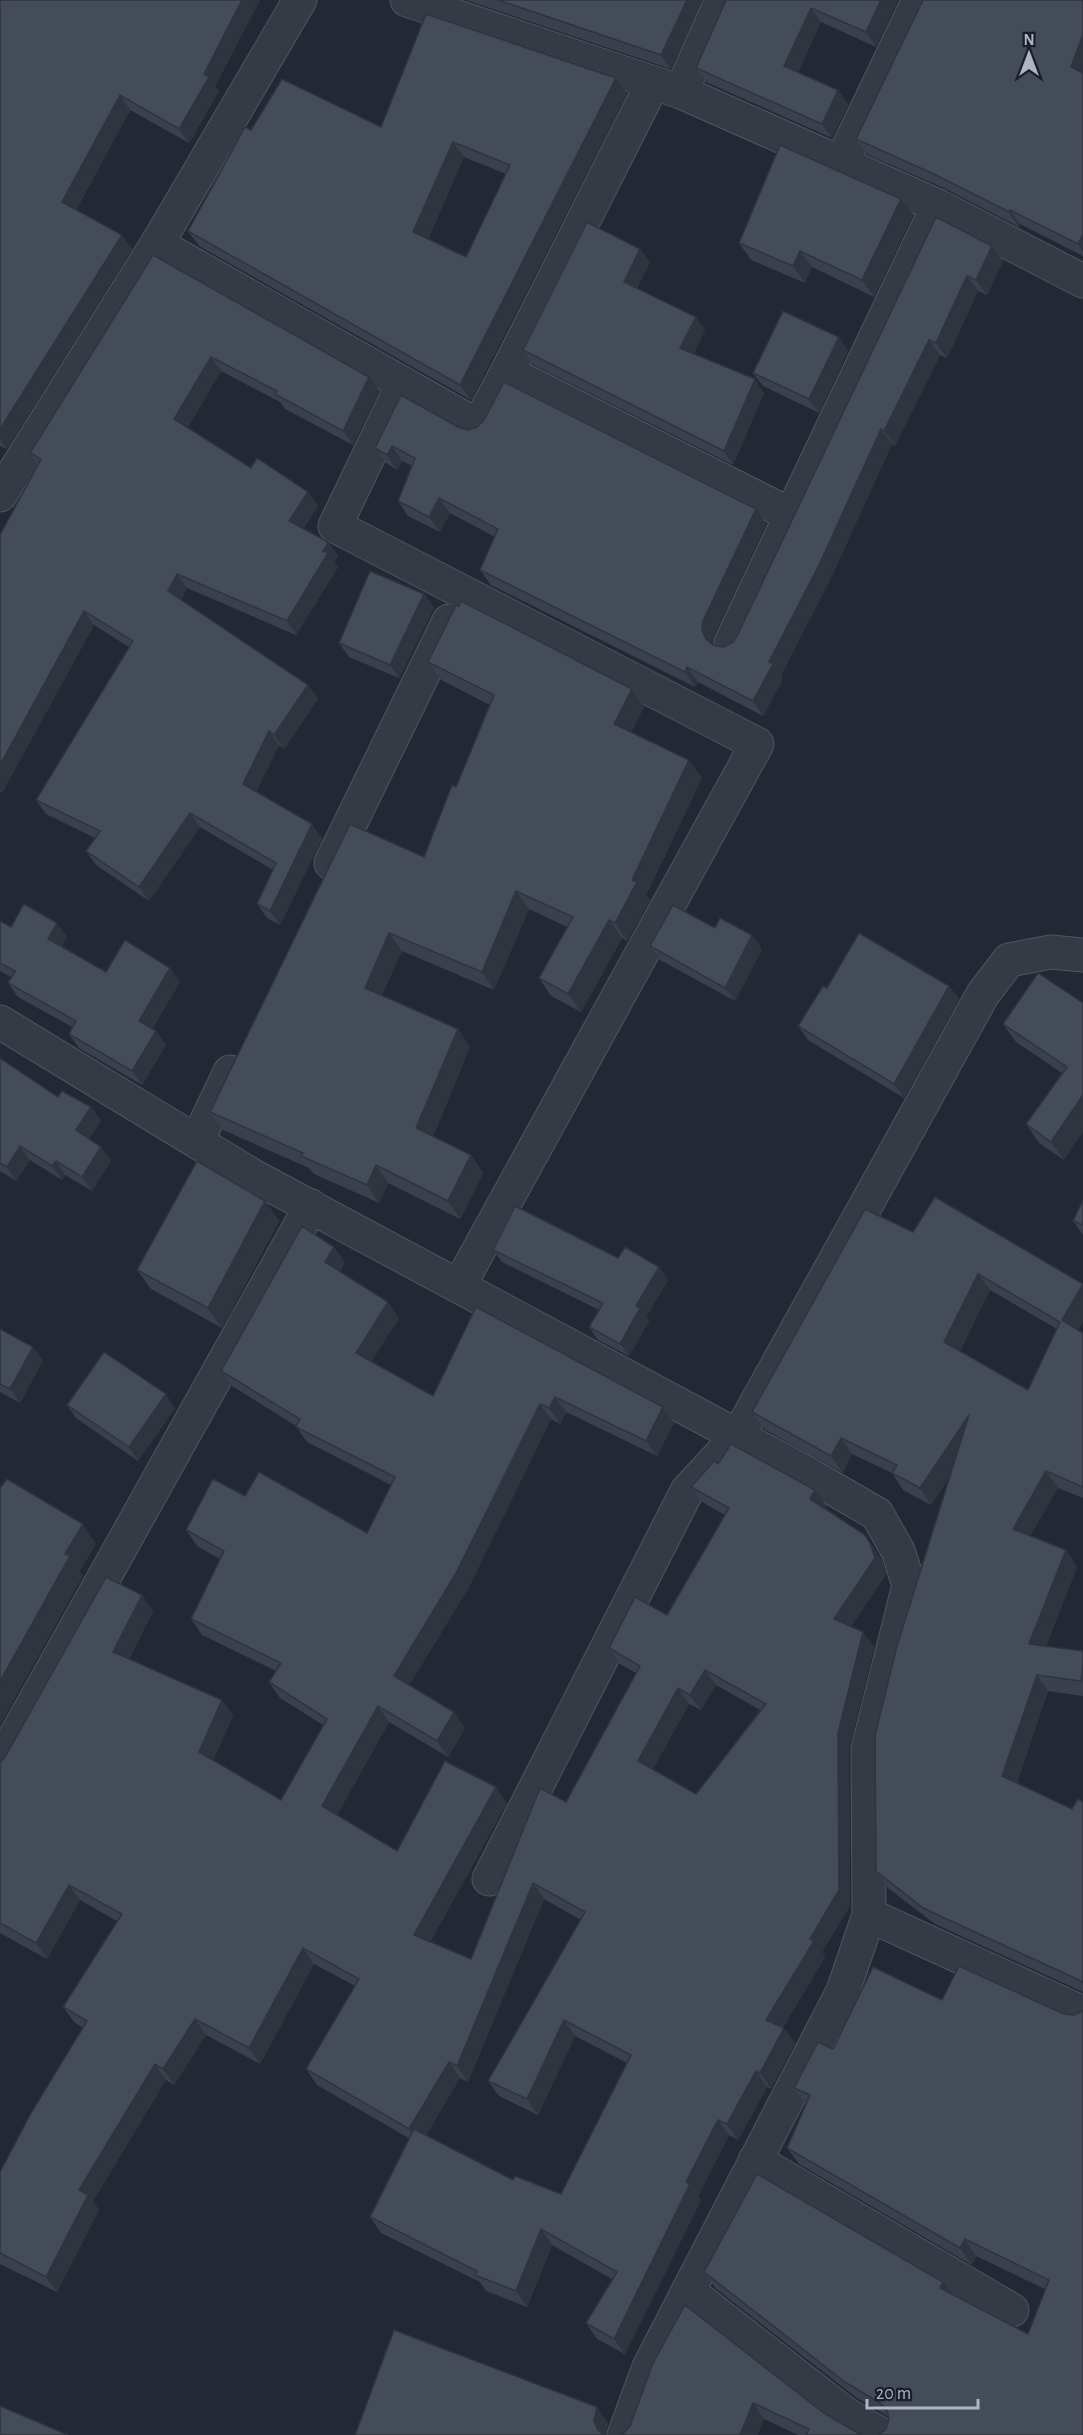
<svg xmlns="http://www.w3.org/2000/svg" width="1083" height="2435" font-family="'Alegreya Sans',sans-serif">
  <rect width="100%" height="100%" fill="#232834"/>
  <g fill="none" stroke-linecap="round" stroke-linejoin="round">
    <defs>
      <g id="minor">
        <polyline points="407,0 681,92 938,206 1083,281"/>
        <polyline points="681,92 722,0"/>
        <polyline points="841,163 919,0"/>
        <polyline points="157,244 478,426 507,372 791,515 938,206"/>
        <polyline points="507,372 653,83"/>
        <polyline points="403,384 335,526 757,744 459,1286"/>
        <polyline points="0,495 157,244 300,0"/>
        <polyline points="731,643 791,515"/>
        <polyline points="331,863 449,621"/>
        <polyline points="0,1022 255,1177 801,1470 877,1514 898,1551 909,1585 868,1749 869,1915 843,1991 649,2367 624,2435"/>
        <polyline points="197,1141 230,1072"/>
        <polyline points="0,1764 311,1206"/>
        <polyline points="489,1879 687,1491 738,1436 983,994 1009,960 1051,952 1083,955"/>
        <polyline points="869,1915 1083,2013"/>
        <polyline points="755,2160 1012,2310"/>
        <polyline points="688,2291 846,2414 882,2435"/>
      </g>
    </defs>
    <use href="#minor" stroke="#505560" stroke-width="35"/>
    <use href="#minor" stroke="#363a45" stroke-width="33"/>
  </g>
  <g fill="#3a404d" fill-rule="evenodd">
    <polygon points="0,0 260,0 215,86 219,91 189,143 130,110 76,210 122,235 132,249 7,449 0,446"/>
    <polygon points="466,0 703,0 671,69"/>
    <polygon points="726,0 898,0 876,47 821,22 798,72 838,90 848,105 832,138 706,82 696,68"/>
    <polygon points="1083,0 1083,256 1020,224 1019,227 946,189 866,154 856,139"/>
    <path d="M627 94 471 400 199 246 188 231 251 130 381 127ZM464 157 506 174 466 257 428 239Z"/>
    <polygon points="901,199 913,215 874,297 812,267 805,283 751,260 739,243"/>
    <polygon points="936,217 992,246 1003,261 987,295 978,291 947,358 940,355 895,446 892,444 830,580 781,675 783,679 763,716 698,682 695,687 491,585 480,570 495,537 450,513 440,532 408,516 398,501 412,466 402,461 397,470 386,463 375,448 458,427 766,524 714,636 713,645 723,647 732,643 737,636"/>
    <polygon points="153,255 369,377 379,391 353,445 285,409 280,402 221,371 188,427 251,468 308,492 318,506 303,529 328,542 338,556 334,563 338,567 296,635 187,588 181,600 308,685 318,699 284,749 279,745 256,792 312,824 322,839 280,925 267,918 257,904 273,870 200,827 149,901 96,865 86,851 95,838 46,814 36,800 129,647 94,625 2,793 0,792 0,535 38,465 30,453"/>
    <polygon points="650,262 637,288 705,330 694,353 764,393 733,465 532,364 523,350"/>
    <polygon points="839,337 848,351 819,413 763,386 753,373"/>
    <polygon points="424,594 434,608 399,678 349,657 339,643"/>
    <polygon points="428,662 632,689 644,707 631,732 702,778 646,895 650,900 627,941 622,938 581,1012 551,996 539,978 567,927 529,909 494,990 402,951 382,995 458,1029 470,1047 433,1136 471,1155 483,1173 460,1219 388,1183 379,1203 314,1174 309,1168 223,1130 210,1112 424,857 456,787 490,705 441,680"/>
    <polygon points="0,921 11,927 67,937 62,946 106,972 180,982 152,1029 156,1031 166,1045 142,1085 79,1048 69,1034 72,1027 18,997 8,983 11,977 0,971"/>
    <polygon points="715,928 762,949 735,1001 660,960 650,946"/>
    <polygon points="949,986 959,999 904,1098 808,1040 798,1026 827,988"/>
    <polygon points="1083,1003 1064,1160 1039,1143 1026,1124 1062,1073 1016,1042 1003,1024"/>
    <polygon points="0,1058 58,1097 91,1107 101,1121 89,1139 101,1147 111,1161 92,1191 65,1175 62,1180 30,1160 16,1181 0,1171"/>
    <polygon points="1083,1200 1083,1235 1073,1221"/>
    <polygon points="265,1201 279,1221 222,1328 151,1289 137,1270"/>
    <path d="M913 1232 1083 1284V1321L1078 1330 1083 1333V1498L1058 1488 1030 1536 1066 1550 1077 1567 1046 1646 1083 1651V1696L1048 1691 1017 1783 1072 1809 1083 1802V1992L935 1924 888 1888 876 1871 949 1478 931 1505 903 1490 892 1473 852 1454 843 1473 764 1429 752 1412ZM990 1290 1057 1329 1028 1390 960 1351Z"/>
    <polygon points="493,1250 618,1258 668,1280 646,1317 649,1321 629,1356 598,1340 589,1327 599,1310 502,1262"/>
    <path d="M345 1262 340 1271 388 1302 399 1318 371 1361 433 1396 476 1307 663 1407 674 1423 657 1456 566 1412 560 1424 551 1419 468 1589 409 1685 465 1728 448 1757 389 1722 337 1815 397 1851 507 1803 430 1942 471 1959 566 1802 636 1673 620 1664 609 1648 667 1615 725 1515 702 1502 691 1487 718 1464 826 1506 825 1508 865 1535 881 1559 886 1574 851 1626 874 1647 849 1749 850 1906 822 1952 825 1957 783 2027 795 2043 771 2089 767 2087 738 2140 729 2135 698 2196 701 2200 625 2354 597 2339 586 2323 612 2279 552 2245 527 2307 486 2291 480 2282 381 2233 370 2217 410 2139 317 2085 306 2069 355 1986 314 1964 260 2064 206 2035 174 2085 166 2080 93 2201 99 2210 57 2292 0 2264V2172L83 2028 74 2022 63 2007 117 1921 80 1900 47 1959 0 1933V1763L142 1595 153 1611 129 1659 222 1700 233 1716 213 1760 281 1800 323 1725 280 1698 269 1682 276 1671 202 1635 191 1619 220 1559 197 1546 186 1530 245 1496 367 1533 391 1485 307 1442 296 1426 232 1386 221 1371ZM716 1685 760 1710 696 1794 653 1769 689 1704 701 1710ZM544 1899 581 1920 488 2081 499 2096 538 2115 575 2036 627 2063 561 2194 513 2180 426 2135 460 2078 468 2082Z"/>
    <polygon points="0,1329 43,1360 20,1403 0,1392"/>
    <polygon points="67,1405 175,1408 138,1461 76,1418"/>
    <polygon points="942,2000 1064,2014 1083,2435 880,2435 886,2429 889,2419 889,2417 857,2398 715,2288 704,2272 952,2295 1028,2334 1045,2289 976,2256 972,2265 799,2164 787,2148 806,2105 794,2088 833,2049"/>
    <polygon points="653,2363 825,2414 861,2435 798,2435 764,2419 624,2433 630,2426"/>
  </g>
  <g fill="#30343e">
    <polygon points="242,0 260,0 215,86 219,91 189,143 179,129 204,74"/>
    <polygon points="687,0 703,0 671,69 661,55"/>
    <polygon points="881,0 898,0 876,47 866,32"/>
    <polygon points="811,8 821,22 794,81 784,66"/>
    <polygon points="1083,34 1083,76 1071,67"/>
    <polygon points="616,78 627,94 471,400 460,385"/>
    <polygon points="838,90 848,105 832,138 822,124"/>
    <polygon points="120,95 130,110 72,216 62,202"/>
    <polygon points="453,142 464,157 424,247 413,232"/>
    <polygon points="901,199 913,215 874,297 862,280"/>
    <polygon points="1010,210 1020,224 1019,227 1009,212"/>
    <polygon points="1083,234 1083,252 1078,244"/>
    <polygon points="122,235 132,249 7,449 0,440 0,429"/>
    <polygon points="992,246 1003,261 987,295 976,280"/>
    <polygon points="640,249 650,262 633,295 624,282"/>
    <polygon points="800,251 812,267 805,283 793,266"/>
    <polygon points="967,276 978,291 947,358 936,343"/>
    <polygon points="696,317 705,330 690,361 680,348"/>
    <polygon points="839,337 848,351 819,413 809,399"/>
    <polygon points="929,340 940,355 895,446 884,431"/>
    <polygon points="211,357 221,371 184,433 174,419"/>
    <polygon points="369,377 379,391 353,445 343,431"/>
    <polygon points="755,379 764,393 733,465 724,451"/>
    <polygon points="881,429 892,444 830,580 781,675 783,679 763,716 753,701 769,662"/>
    <polygon points="392,446 402,461 397,470 387,455"/>
    <polygon points="308,492 318,506 299,536 289,521"/>
    <polygon points="439,498 450,513 440,532 429,517"/>
    <polygon points="756,509 766,524 714,636 712,645 706,639 702,630 703,621"/>
    <polygon points="328,542 338,556 334,563 338,567 296,635 287,621"/>
    <polygon points="177,574 187,588 178,605 168,591"/>
    <polygon points="424,594 434,608 399,678 390,665"/>
    <polygon points="84,611 94,625 2,793 0,790 0,765"/>
    <polygon points="687,667 698,682 695,687 685,672"/>
    <polygon points="308,685 318,699 284,749 274,735"/>
    <polygon points="632,689 644,707 626,742 614,724"/>
    <polygon points="269,731 279,745 253,798 243,784"/>
    <polygon points="689,760 702,778 646,895 650,900 627,941 615,923 632,880"/>
    <polygon points="190,813 200,827 149,901 139,887"/>
    <polygon points="312,824 322,839 280,925 270,911"/>
    <polygon points="516,891 529,909 494,990 482,972"/>
    <polygon points="609,920 622,938 581,1012 568,994"/>
    <polygon points="57,923 67,937 58,953 48,939"/>
    <polygon points="389,933 402,951 377,1006 365,988"/>
    <polygon points="752,935 762,949 735,1001 725,988"/>
    <polygon points="170,968 180,982 148,1035 139,1021"/>
    <polygon points="949,986 959,999 904,1098 894,1084"/>
    <polygon points="458,1029 470,1047 428,1146 416,1128"/>
    <polygon points="156,1031 166,1045 142,1085 132,1071"/>
    <polygon points="1083,1095 1083,1132 1064,1160 1051,1142"/>
    <polygon points="91,1107 101,1121 86,1144 76,1130"/>
    <polygon points="20,1146 30,1160 16,1181 7,1167"/>
    <polygon points="101,1147 111,1161 92,1191 82,1177"/>
    <polygon points="471,1155 483,1173 460,1219 448,1201"/>
    <polygon points="56,1161 65,1175 62,1180 52,1166"/>
    <polygon points="376,1165 388,1183 379,1203 367,1185"/>
    <polygon points="265,1201 279,1221 222,1328 208,1308"/>
    <polygon points="334,1247 345,1262 336,1277 325,1262"/>
    <polygon points="659,1267 668,1280 646,1317 649,1321 629,1356 620,1344 636,1306"/>
    <polygon points="978,1274 990,1290 956,1358 944,1342"/>
    <polygon points="1083,1285 1083,1321 1074,1337 1062,1320"/>
    <polygon points="388,1302 399,1318 367,1369 356,1353"/>
    <polygon points="33,1347 43,1360 20,1403 10,1389"/>
    <polygon points="166,1394 175,1408 138,1461 129,1447"/>
    <polygon points="555,1397 566,1412 560,1424 549,1408"/>
    <polygon points="540,1404 551,1419 468,1589 405,1692 394,1676"/>
    <polygon points="663,1407 674,1423 657,1456 646,1441"/>
    <polygon points="969,1415 980,1432 931,1505 920,1488"/>
    <polygon points="841,1438 852,1454 843,1473 831,1456"/>
    <polygon points="1046,1471 1058,1488 1024,1546 1013,1529"/>
    <polygon points="815,1490 826,1506 821,1515 810,1499"/>
    <polygon points="83,1524 96,1544 80,1571 83,1576 0,1725 0,1681 65,1554"/>
    <polygon points="865,1535 881,1559 886,1574 845,1635 834,1619"/>
    <polygon points="1066,1550 1077,1567 1040,1660 1029,1644"/>
    <polygon points="142,1595 153,1611 124,1668 113,1652"/>
    <polygon points="863,1632 874,1647 849,1749 850,1906 822,1952 825,1957 777,2036 766,2020 810,1939 838,1733"/>
    <polygon points="705,1670 716,1685 701,1710 690,1695"/>
    <polygon points="1037,1675 1048,1691 1014,1792 1002,1776"/>
    <polygon points="678,1688 689,1704 649,1776 638,1761"/>
    <polygon points="222,1700 233,1716 210,1768 199,1752"/>
    <polygon points="378,1706 389,1722 333,1822 322,1806"/>
    <polygon points="454,1712 465,1728 448,1757 437,1741"/>
    <polygon points="496,1787 507,1803 425,1950 414,1935"/>
    <polygon points="533,1883 544,1899 468,2082 457,2066"/>
    <polygon points="69,1885 80,1900 47,1959 36,1943"/>
    <polygon points="303,1948 314,1964 260,2064 249,2048"/>
    <polygon points="195,2019 206,2035 174,2085 163,2069"/>
    <polygon points="564,2020 575,2036 538,2115 527,2099"/>
    <polygon points="784,2028 795,2043 771,2089 760,2073"/>
    <polygon points="449,2062 460,2078 420,2145 409,2129"/>
    <polygon points="155,2064 166,2080 93,2201 99,2210 57,2292 46,2277 79,2190"/>
    <polygon points="756,2071 767,2087 738,2140 727,2124"/>
    <polygon points="718,2120 729,2135 698,2196 701,2200 625,2354 614,2339 686,2182"/>
    <polygon points="541,2229 552,2245 527,2307 516,2291"/>
    <polygon points="965,2239 976,2256 972,2265 960,2248"/>
    <polygon points="943,2282 955,2298 940,2288"/>
    <polygon points="753,2403 764,2419 758,2435 740,2435"/>
    <polygon points="597,2407 608,2423 606,2435 601,2435 598,2430 594,2421"/>
  </g>
  <g fill="#444b59" stroke="#30343e" stroke-width="1.5" fill-rule="evenodd">
    <polygon points="0,0 242,0 204,74 209,77 179,129 120,95 62,202 122,235 0,429"/>
    <polygon points="498,0 687,0 661,55"/>
    <polygon points="726,0 881,0 866,32 811,8 784,66 838,90 822,124 696,68"/>
    <polygon points="923,0 1083,0 1083,34 1071,67 1083,73 1083,234 1078,244 1010,210 1009,212 936,175 856,139"/>
    <path d="M426 14 616 78 460 385 188 231 245 127 251 130 282 79 381 127ZM453 142 510 165 466 257 413 232Z"/>
    <polygon points="780,145 901,199 862,280 800,251 793,266 739,243"/>
    <polygon points="936,217 992,246 976,280 967,276 936,343 929,340 884,431 881,429 819,565 769,662 773,664 753,701 687,667 685,672 480,570 498,529 439,498 429,517 398,501 415,458 392,446 387,455 375,448 401,395 458,427 468,430 477,427 484,420 504,382 756,509 703,621 702,630 706,639 713,645 723,647 732,643 737,636"/>
    <polygon points="587,222 640,249 624,282 696,317 680,348 755,379 724,451 523,350"/>
    <polygon points="153,255 369,377 343,431 275,394 277,391 211,357 174,419 251,468 257,458 308,492 289,521 328,542 323,551 328,553 287,621 177,574 168,591 308,685 274,735 269,731 243,784 312,824 270,911 257,904 276,863 190,813 139,887 86,851 100,831 36,800 133,641 84,611 0,765 0,535 41,459 30,453"/>
    <polygon points="783,311 839,337 809,399 753,373"/>
    <polygon points="370,571 424,594 390,665 339,643"/>
    <polygon points="461,601 632,689 614,724 689,760 632,880 637,882 615,923 609,920 568,994 539,978 573,917 516,891 482,972 389,933 365,988 458,1029 416,1128 471,1155 448,1201 376,1165 367,1185 301,1156 303,1153 210,1112 350,824 424,857 452,785 456,787 494,695 428,662 456,605 459,606"/>
    <polygon points="24,904 57,923 48,939 106,972 125,940 170,968 139,1021 156,1031 132,1071 69,1034 76,1021 8,983 15,971 0,963 0,921 11,927"/>
    <polygon points="673,905 715,928 720,918 752,935 725,988 650,946"/>
    <polygon points="859,933 949,986 894,1084 798,1026 823,986 827,988"/>
    <polygon points="1038,973 1083,1003 1083,1095 1051,1142 1026,1124 1067,1067 1003,1024"/>
    <polygon points="0,1058 58,1097 62,1091 91,1107 76,1130 101,1147 82,1177 56,1161 52,1166 20,1146 7,1167 0,1163"/>
    <polygon points="197,1161 265,1201 208,1308 137,1270"/>
    <path d="M935 1197 1083 1284 1062 1320 1083 1333V1487L1046 1471 1013 1529 1066 1550 1029 1644 1083 1651V1665L1081 1681 1037 1675 1002 1776 1072 1809 1078 1799 1083 1802V1983L1079 1980 923 1908 876 1871 875 1735 897 1646 969 1415 920 1488 892 1473 897 1465 841 1438 831 1456 752 1412 865 1209 913 1232ZM978 1274 1060 1322 1028 1390 944 1342Z"/>
    <polygon points="1083,1200 1083,1225 1073,1221"/>
    <polygon points="515,1206 618,1258 625,1247 659,1267 636,1306 640,1308 620,1344 589,1327 603,1303 493,1250"/>
    <path d="M302 1226 334 1247 325 1262 388 1302 356 1353 433 1396 476 1307 663 1407 646 1441 555 1397 549 1408 540 1404 456 1573 394 1676 454 1712 437 1741 378 1706 322 1806 397 1851 445 1761 496 1787 414 1935 471 1959 540 1788 566 1802 640 1666 609 1648 635 1597 667 1615 729 1508 691 1487 714 1461 718 1464 731 1444 815 1490 810 1499 865 1535 870 1543 875 1558 834 1619 863 1632 838 1733 839 1890 810 1939 814 1941 766 2020 784 2028 760 2073 756 2071 727 2124 718 2120 686 2182 690 2184 614 2339 586 2323 617 2272 541 2229 516 2291 475 2275 477 2271 370 2217 414 2129 513 2180 515 2176 561 2194 624 2069 631 2055 564 2020 527 2099 488 2081 585 1912 533 1883 457 2066 449 2062 409 2129 306 2069 359 1979 303 1948 249 2048 195 2019 163 2069 155 2064 79 2190 88 2195 46 2277 0 2253V2172L31 2113 87 2021 63 2007 122 1914 69 1885 36 1943 0 1923V1763L5 1757 106 1577 142 1595 113 1652 222 1700 199 1752 281 1800 327 1719 269 1682 281 1663 191 1619 224 1551 186 1530 213 1479 245 1496 259 1472 367 1533 395 1477 296 1427 300 1419 221 1371ZM705 1670 766 1704 696 1794 638 1761 678 1688 690 1695Z"/>
    <polygon points="0,1329 33,1347 10,1389 0,1384"/>
    <polygon points="104,1352 166,1394 129,1447 67,1405"/>
    <polygon points="7,1479 83,1524 65,1554 70,1556 0,1681 0,1488"/>
    <polygon points="959,1966 1064,2014 1074,2015 1083,2011 1083,2435 879,2435 886,2429 889,2419 887,2410 880,2403 845,2382 704,2272 757,2174 943,2282 940,2288 1028,2334 1049,2280 965,2239 960,2248 787,2148 810,2095 794,2088 818,2042 833,2049 873,1967 942,2000"/>
    <polygon points="685,2305 825,2414 861,2435 806,2435 809,2429 753,2403 740,2435 620,2435 624,2433 630,2426 653,2363"/>
    <polygon points="394,2330 597,2407 594,2421 598,2430 604,2435 355,2435"/>
    <polygon points="0,2406 68,2435 0,2435"/>
  </g>
  <g transform="translate(1029 54)" stroke="#1b1f2a" stroke-width="4.5" paint-order="stroke">
  <path d="M0-4.5L10 22L0 15L-10 22Z" fill="#b0b5c2"/>
  <text y="-9" font-size="16" font-weight="bold" text-anchor="middle" fill="#b0b5c2">N</text>
  </g>
  <path d="M867 2399v9h111v-9" fill="none" stroke="#b0b5c2" stroke-width="3"/>
  <text x="876" y="2399" font-size="18" fill="#b0b5c2" stroke="#1b1f2a" stroke-width="4.5" paint-order="stroke">20 m</text>
</svg>
